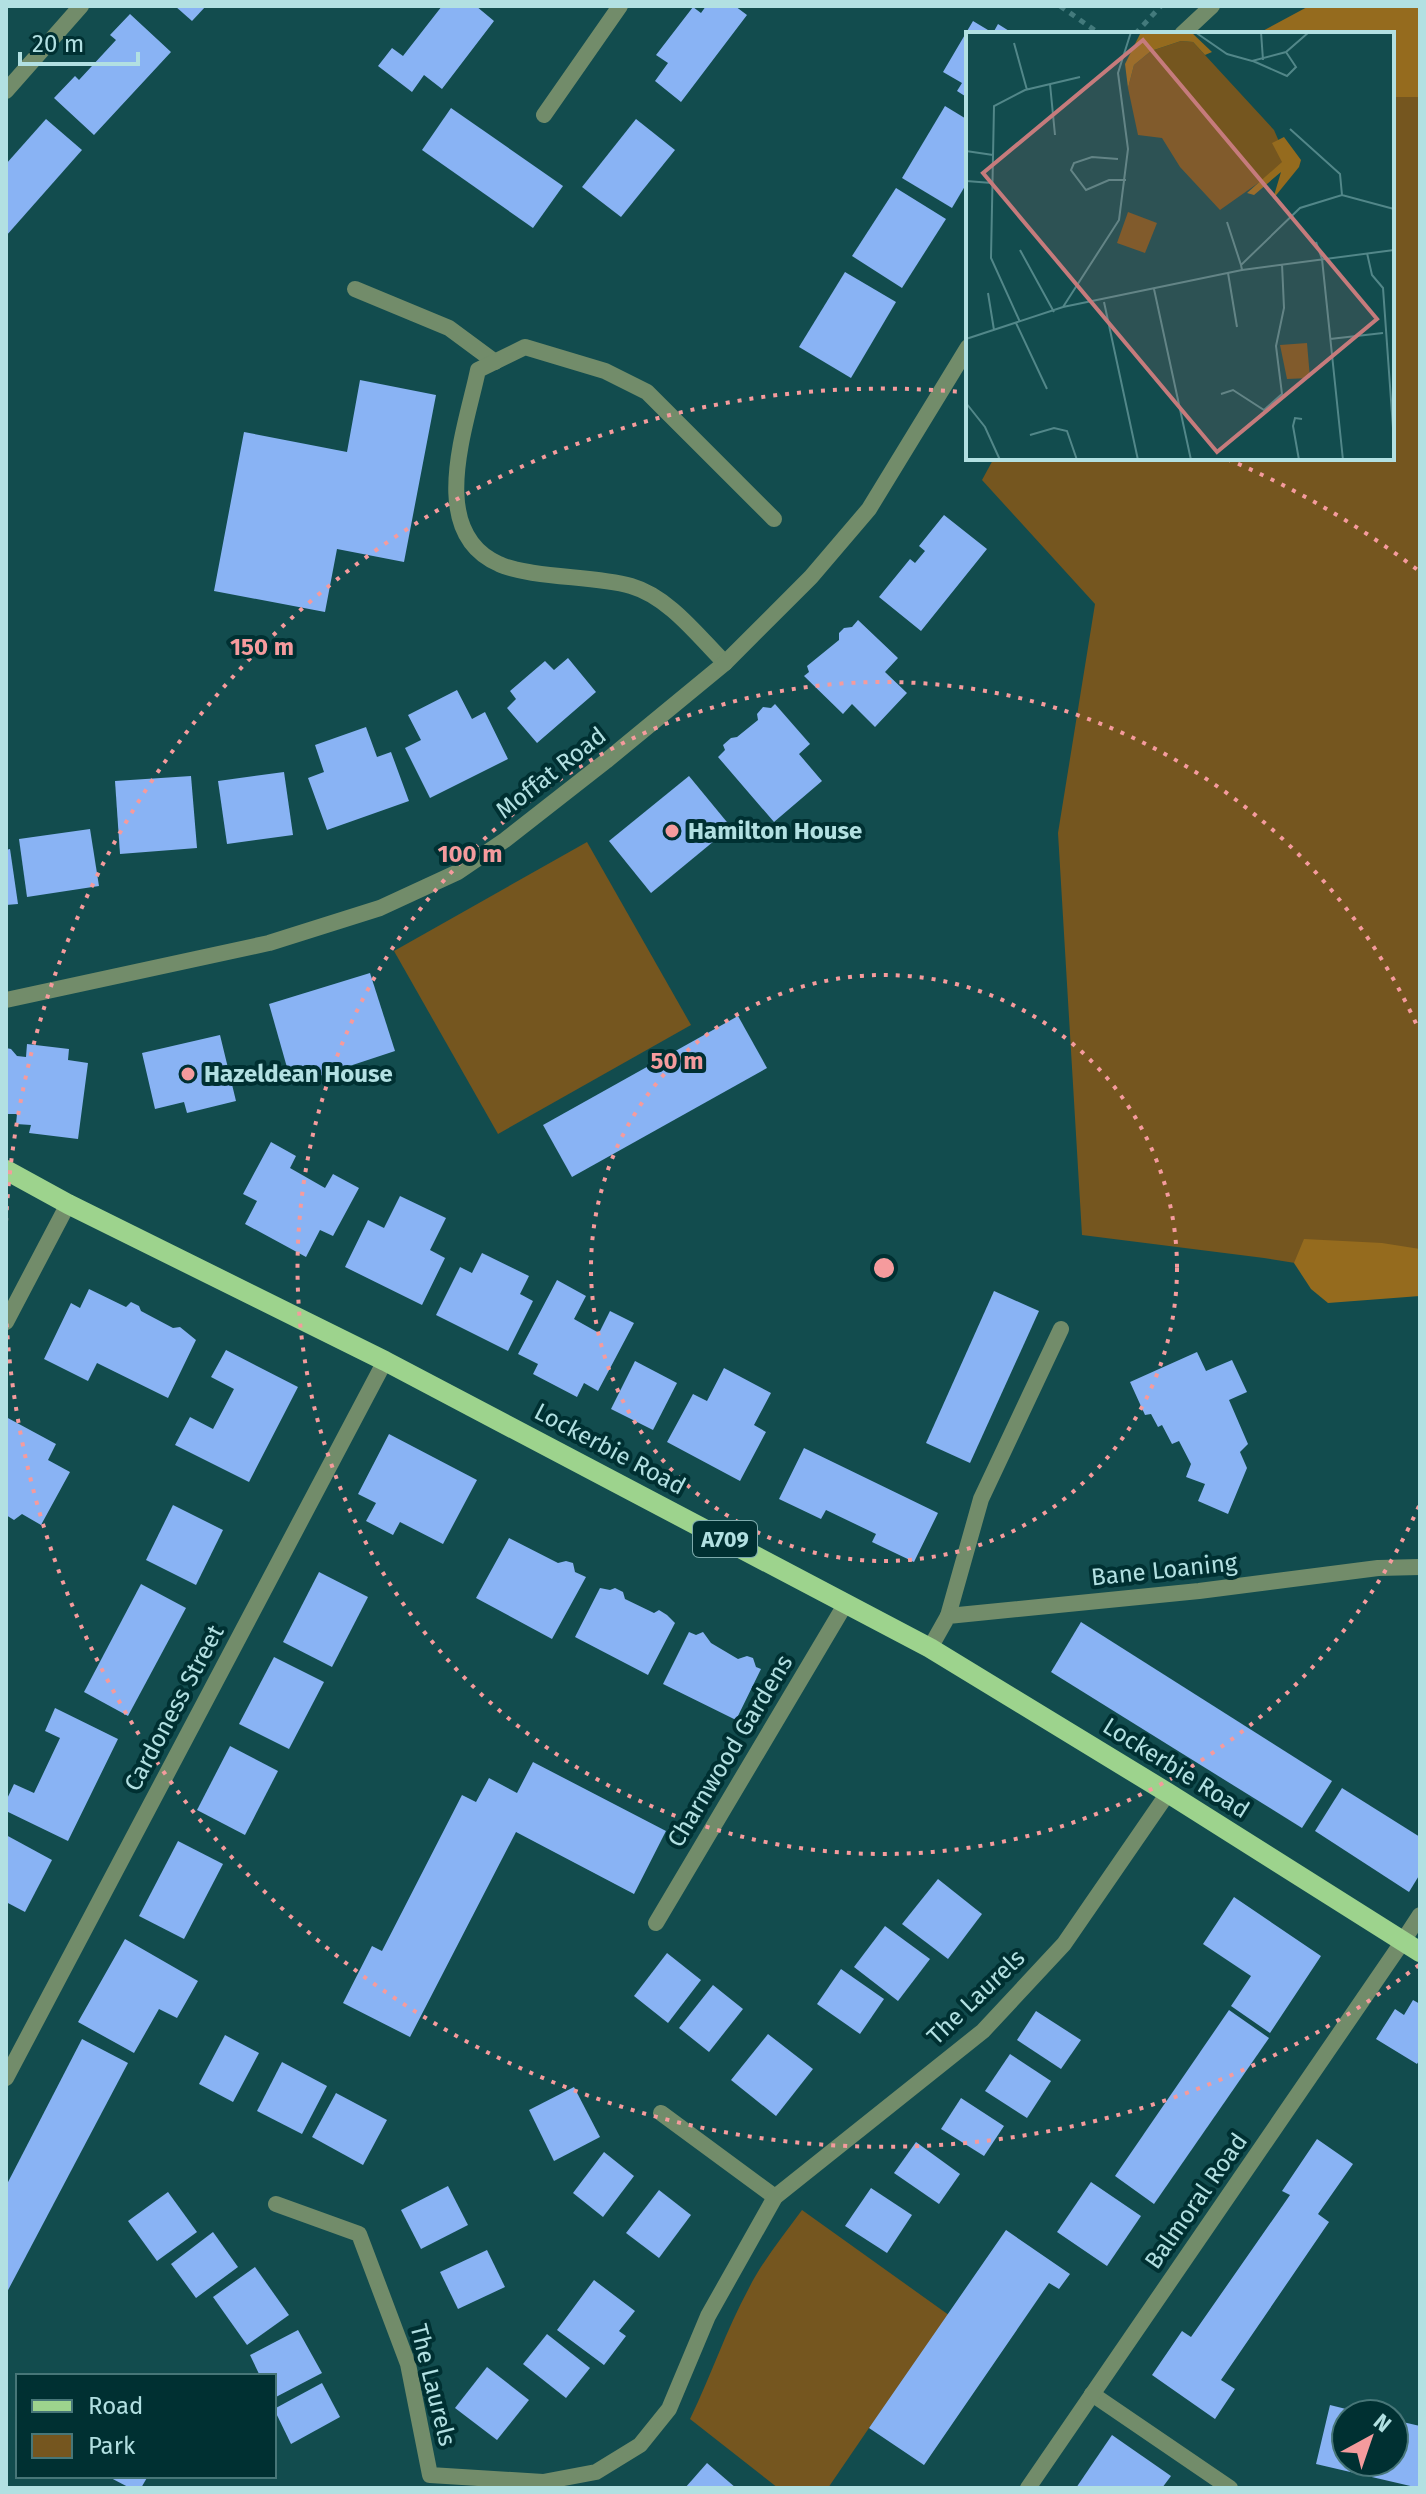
<svg xmlns="http://www.w3.org/2000/svg" width="1426" height="2494" font-family="'Fira Sans',sans-serif">
  <rect width="100%" height="100%" fill="#124c4e"/>
  <g fill="#75561f">
    <polygon points="1392,97 1420,97 1420,1283 1264,1258 1082,1235 1058,833 1095,604 982,480 994,458 1392,458"/>
    <polygon points="587,842 691,1025 498,1134 394,951"/>
    <path d="M802 2210 953 2318 869 2428 828 2488H778L690 2419C711 2376 726 2330 749 2288 763 2260 784 2235 802 2210Z"/>
  </g>
  <g fill="#956b1e">
    <polygon points="1309,6 1420,6 1420,97 1392,97 1392,34 1257,34"/>
    <polygon points="1304,1239 1382,1243 1420,1249 1420,1296 1328,1303 1311,1289 1294,1263"/>
  </g>
  <g fill="#89b3f4">
    <polygon points="175,6 206,6 192,21"/>
    <polygon points="442,6 476,6 494,21 442,89 424,75 412,92 378,66 392,48 403,56"/>
    <polygon points="706,6 735,6 747,15 681,102 655,81 668,63 656,55 693,7 701,13"/>
    <polygon points="130,14 171,52 94,135 54,98 75,76 79,80 116,40 110,35"/>
    <polygon points="973,21 993,33 998,24 1014,34 968,34 968,98 957,91 962,83 943,72"/>
    <polygon points="945,106 968,120 968,181 952,208 902,178"/>
    <polygon points="451,108 563,186 533,228 422,150"/>
    <polygon points="46,119 82,150 6,236 6,164"/>
    <polygon points="636,119 675,150 621,217 582,187"/>
    <polygon points="896,188 946,219 902,288 852,256"/>
    <polygon points="845,272 896,302 851,378 799,347"/>
    <polygon points="360,380 436,395 404,562 337,549 325,612 214,591 244,432 347,452"/>
    <polygon points="944,515 987,549 921,631 879,597 910,559 915,563 925,551 919,546"/>
    <polygon points="858,620 898,658 885,672 907,693 875,727 852,704 843,714 804,676 809,672 807,666 839,640 839,633 844,628 852,627"/>
    <polygon points="568,658 596,692 537,743 507,708 516,699 510,691 545,661 554,670"/>
    <polygon points="457,690 472,719 485,712 508,759 430,798 405,748 421,740 408,715"/>
    <polygon points="775,704 810,744 799,754 822,781 774,822 718,757 725,750 723,745 731,738 737,737 758,720 757,714 763,707 771,708"/>
    <polygon points="366,727 377,757 391,752 409,801 327,830 308,778 324,772 315,745"/>
    <polygon points="284,772 293,835 227,844 218,781"/>
    <polygon points="191,776 197,848 120,854 115,781"/>
    <polygon points="689,776 731,827 651,893 609,841"/>
    <polygon points="90,829 99,886 27,897 19,839"/>
    <polygon points="10,849 18,904 6,905 6,850"/>
    <polygon points="370,973 395,1051 292,1085 269,1004"/>
    <polygon points="738,1016 767,1068 572,1177 543,1125"/>
    <polygon points="220,1035 236,1101 187,1113 184,1102 155,1109 142,1053"/>
    <polygon points="27,1044 69,1049 68,1060 88,1063 78,1139 29,1133 31,1125 16,1124 17,1114 6,1114 6,1048 11,1049 17,1056 26,1057"/>
    <polygon points="271,1142 296,1156 290,1168 325,1188 333,1174 359,1188 333,1236 320,1230 306,1257 245,1224 257,1201 243,1194"/>
    <polygon points="400,1196 446,1218 430,1250 445,1258 422,1305 345,1267 368,1220 384,1228"/>
    <polygon points="482,1253 529,1276 520,1294 533,1301 508,1351 436,1315 460,1267 472,1273"/>
    <polygon points="557,1280 586,1296 574,1319 599,1333 610,1311 634,1323 598,1391 584,1383 577,1397 533,1374 538,1364 518,1354"/>
    <polygon points="89,1289 126,1307 131,1302 139,1306 141,1311 173,1328 180,1327 196,1340 168,1398 97,1363 88,1381 44,1359 71,1303 80,1308"/>
    <polygon points="994,1291 1039,1311 970,1463 926,1443"/>
    <polygon points="226,1350 298,1387 249,1482 175,1445 190,1417 213,1429 234,1389 211,1377"/>
    <polygon points="1197,1352 1206,1371 1232,1360 1247,1392 1229,1400 1248,1444 1240,1452 1247,1468 1228,1514 1198,1501 1205,1484 1186,1477 1191,1464 1179,1441 1172,1444 1162,1425 1158,1427 1151,1414 1145,1415 1130,1382"/>
    <polygon points="635,1361 677,1383 653,1430 611,1409"/>
    <polygon points="724,1368 771,1393 754,1425 766,1432 740,1481 667,1442 693,1394 707,1401"/>
    <polygon points="6,1417 56,1444 48,1460 70,1472 41,1525 22,1514 14,1520 6,1515"/>
    <polygon points="389,1434 477,1480 443,1544 400,1522 393,1535 366,1521 376,1503 358,1494"/>
    <polygon points="804,1448 938,1513 914,1562 872,1542 876,1534 826,1510 821,1519 779,1499"/>
    <polygon points="173,1505 223,1530 196,1585 146,1560"/>
    <polygon points="509,1538 558,1563 566,1561 573,1563 575,1572 586,1577 552,1639 476,1598"/>
    <polygon points="319,1572 368,1597 332,1667 283,1642"/>
    <polygon points="141,1584 186,1608 128,1716 84,1692"/>
    <polygon points="600,1588 610,1590 615,1588 623,1592 625,1599 654,1613 659,1610 667,1615 675,1623 648,1675 575,1637"/>
    <polygon points="1081,1622 1332,1781 1302,1828 1051,1672"/>
    <polygon points="689,1632 696,1635 703,1632 711,1643 738,1659 747,1656 753,1658 756,1667 761,1669 736,1720 663,1684"/>
    <polygon points="274,1657 324,1682 289,1749 239,1724"/>
    <polygon points="55,1708 118,1739 68,1841 6,1811 6,1801 14,1784 34,1793 60,1738 45,1731"/>
    <polygon points="230,1746 278,1771 245,1835 197,1810"/>
    <polygon points="533,1762 666,1831 634,1894 516,1832 410,2037 343,2003 372,1946 382,1951 462,1795 476,1802 489,1778 517,1793"/>
    <polygon points="1342,1788 1420,1837 1420,1874 1409,1892 1315,1831"/>
    <polygon points="6,1835 52,1860 25,1912 6,1902"/>
    <polygon points="178,1841 223,1864 184,1939 139,1916"/>
    <polygon points="938,1879 982,1914 948,1959 902,1924"/>
    <polygon points="1234,1897 1321,1956 1270,2033 1231,2006 1251,1976 1203,1944"/>
    <polygon points="885,1926 930,1959 898,2001 854,1967"/>
    <polygon points="125,1939 198,1981 177,2018 159,2009 134,2053 78,2022"/>
    <polygon points="667,1953 701,1980 668,2023 634,1996"/>
    <polygon points="841,1969 884,1999 860,2034 817,2004"/>
    <polygon points="713,1985 743,2009 709,2052 679,2028"/>
    <polygon points="1413,2000 1420,2004 1420,2059 1417,2064 1376,2039 1395,2009 1404,2015"/>
    <polygon points="1229,2010 1269,2038 1154,2204 1115,2176"/>
    <polygon points="1036,2011 1081,2040 1061,2069 1017,2040"/>
    <polygon points="768,2034 813,2069 776,2116 731,2080"/>
    <polygon points="225,2035 259,2053 233,2102 199,2084"/>
    <polygon points="82,2039 128,2063 6,2294 6,2186"/>
    <polygon points="1010,2054 1051,2081 1027,2118 985,2091"/>
    <polygon points="282,2062 327,2086 302,2134 257,2111"/>
    <polygon points="574,2087 600,2137 554,2161 529,2110"/>
    <polygon points="336,2093 387,2120 363,2165 312,2137"/>
    <polygon points="961,2098 1004,2126 984,2156 941,2129"/>
    <polygon points="1317,2139 1353,2164 1318,2214 1329,2222 1221,2380 1235,2389 1215,2419 1152,2375 1182,2331 1191,2337 1290,2195 1282,2191"/>
    <polygon points="916,2142 960,2174 939,2204 894,2173"/>
    <polygon points="604,2152 634,2176 603,2217 573,2193"/>
    <polygon points="1091,2182 1141,2216 1107,2266 1057,2232"/>
    <polygon points="448,2186 468,2225 421,2249 401,2210"/>
    <polygon points="871,2188 912,2215 887,2253 845,2226"/>
    <polygon points="659,2190 691,2215 659,2258 626,2233"/>
    <polygon points="168,2192 197,2232 157,2261 128,2221"/>
    <polygon points="1006,2230 1070,2274 1059,2289 1049,2283 924,2465 869,2428"/>
    <polygon points="213,2232 238,2267 196,2298 171,2264"/>
    <polygon points="487,2250 505,2287 458,2309 440,2272"/>
    <polygon points="255,2267 289,2315 247,2345 213,2297"/>
    <polygon points="594,2280 635,2311 619,2331 626,2336 604,2365 557,2330"/>
    <polygon points="298,2330 322,2373 274,2398 274,2376 260,2376 250,2355"/>
    <polygon points="547,2334 590,2368 566,2398 523,2364"/>
    <polygon points="487,2367 529,2400 497,2440 455,2408"/>
    <polygon points="322,2383 340,2417 291,2444 274,2409"/>
    <polygon points="1330,2405 1362,2413 1346,2414 1346,2462 1394,2462 1394,2420 1420,2426 1419,2488 1316,2464"/>
    <polygon points="1112,2435 1171,2476 1162,2488 1076,2488"/>
    <polygon points="707,2463 736,2488 685,2488"/>
    <polygon points="107,2476 148,2476 141,2488 130,2488"/>
  </g>
  <g fill="none" stroke-linecap="round" stroke-linejoin="round">
    <g stroke="#437a7c" stroke-width="5" stroke-dasharray="6 6" stroke-linecap="butt">
      <polyline points="1060,6 1100,34"/>
      <polyline points="1135,34 1161,6"/>
    </g>
    <g stroke="#728c6a" stroke-width="16">
      <polyline points="355,289 449,328 495,362"/>
      <path d="M725 663C698 636 669 597 631 586 602 578 565 578 534 573 523 571 509 569 499 564 426 532 466 428 478 370L525 347 605 371 647 392 774 519"/>
      <polyline points="1403,1941 1420,1915"/>
    </g>
    <g stroke="#728c6a" stroke-width="16">
      <polyline points="6,91 81,6"/>
      <polyline points="544,115 620,6"/>
      <polyline points="6,1322 68,1204"/>
      <polyline points="948,1616 981,1499 1061,1329"/>
      <polyline points="930,1648 948,1616 1199,1591 1378,1568 1420,1567"/>
      <polyline points="656,1923 846,1603"/>
      <polyline points="6,2078 385,1361"/>
      <polyline points="661,2113 775,2197"/>
      <polyline points="276,2204 359,2234 408,2364 430,2475 543,2482 596,2472 640,2445 669,2409 708,2316 775,2197 983,2031 1064,1944 1168,1793"/>
      <polyline points="1092,2394 1230,2488"/>
    </g>
    <g stroke="#728c6a" stroke-width="16">
      <polyline points="1182,34 1212,6"/>
      <polyline points="6,1000 269,943 380,908 458,872 505,840 606,761 725,663 811,577 869,509 968,347"/>
      <polyline points="1028,2488 1403,1941"/>
    </g>
    <polyline stroke="#9dd38d" stroke-width="20" points="6,1170 68,1204 385,1361 930,1648 1168,1793 1420,1952"/>
  </g>
  <g fill="none" stroke="#f59b9d" stroke-width="4" stroke-dasharray="4 8">
    <circle cx="884" cy="1268" r="293"/>
    <path d="M1419 1506A586 586 0 1 1 1419 1030"/>
    <path d="M1419 1965A879 879 0 0 1 6 1314M6 1222A879 879 0 0 1 961 392M1227 459A879 879 0 0 1 1419 571"/>
  </g>
  <g fill="#f59b9d" stroke="#003032" stroke-width="3">
    <circle cx="672" cy="831" r="8"/>
    <circle cx="188" cy="1074" r="8"/>
  </g>
  <g text-anchor="middle" stroke-width="8" stroke-linejoin="round" paint-order="stroke">
    <rect fill="#003032" stroke="#7dabad" stroke-width="2" x="693" y="1521" width="64" height="36" rx="6"/>
    <g font-size="22" font-weight="bold" fill="#b2e0e2">
      <text x="725" y="1547">A709</text>
    </g>
    <g font-size="24" fill="#b2e0e2" stroke="#003032">
      <text transform="translate(551 773) rotate(-38)" y="8">Moffat Road</text>
      <text transform="translate(610 1449) rotate(28)" y="8">Lockerbie Road</text>
      <text transform="translate(1164 1570) rotate(-6)" y="8">Bane Loaning</text>
      <text transform="translate(174 1708) rotate(-62)" y="8">Cardoness Street</text>
      <text transform="translate(730 1751) rotate(-59)" y="8">Charnwood Gardens</text>
      <text transform="translate(1176 1768) rotate(32)" y="8">Lockerbie Road</text>
      <text transform="translate(976 1997) rotate(-44)" y="8">The Laurels</text>
      <text transform="translate(1196 2201) rotate(-55)" y="8">Balmoral Road</text>
      <text transform="translate(433 2385) rotate(76)" y="8">The Laurels</text>
    </g>
    <g font-size="24" font-weight="bold" fill="#b2e0e2" stroke="#003032" text-anchor="start">
      <text x="688" y="839">Hamilton House</text>
      <text x="204" y="1082">Hazeldean House</text>
    </g>
  </g>
  <g transform="translate(966 32)">
    <rect width="428" height="428" fill="#124c4e"/>
    <path d="M215 9 227 10 308 98 322 130 254 178 214 135 196 106 172 103 162 56 168 33 185 19ZM162 180 191 191 179 221 151 211ZM341 311 344 346 321 347 314 313Z" fill="#75561f"/>
    <path d="M175 0H225L246 20 239 23 227 10 215 9 185 19 168 33 162 56 159 32ZM318 105 335 128 333 135 307 167 315 140 288 163 281 161 316 130 306 111Z" fill="#956b1e"/>
    <path fill="none" stroke="#528789" stroke-width="2" d="M229 0 261 22 286 29 320 20 343 0M295 0 297 28M48 11 61 58M287 29 321 44 330 35 320 20M84 52 89 103M324 97 374 142 376 163M0 119 27 123M152 127 126 125 108 131 105 138 120 158 143 148H160M0 149 26 151M261 190 275 233M350 210 356 227 377 428M54 218 88 280M401 221 406 243 417 256 428 410M276 238 275 233 334 176 376 163 428 177M262 241 271 295M188 257 225 428M22 261 28 298M138 270 172 428M97 275 153 188 162 117 152 41 165 0M54 290 25 226 28 74 59 58 114 45M50 291 81 357M0 307 97 275 276 238 428 218M364 307 417 301M255 362 267 358 298 378 316 362 310 314 318 276 316 232M0 371 19 395 34 428M64 403 88 396 101 399 111 428M333 428 327 394 329 386 336 387"/>
    <path fill="#c67b7c" fill-opacity="0.15" stroke="#c67b7c" stroke-width="4" d="M177 8 411 287 251 420 17 141Z"/>
    <rect width="428" height="428" fill="none" stroke="#b2e0e2" stroke-width="4"/>
  </g>
  <circle cx="884" cy="1268" r="12" fill="#f59b9d" stroke="#003032" stroke-width="4"/>
  <g font-size="24" text-anchor="middle" font-weight="bold" fill="#f59b9d" stroke="#003032" stroke-width="8" stroke-linejoin="round" paint-order="stroke">
    <text x="262" y="655">150 m</text>
    <text x="470" y="862">100 m</text>
    <text x="677" y="1069">50 m</text>
  </g>
  <rect width="1426" height="2494" fill="none" stroke="#b2e0e2" stroke-width="16"/>
  <rect x="16" y="2374" width="260" height="104" fill="#003032" stroke="#477678" stroke-width="2"/>
  <rect x="32" y="2400" width="40" height="12" fill="#9dd38d" stroke="#477678" stroke-width="2"/>
  <text x="88" y="2414" font-size="24" fill="#b2e0e2">Road</text>
  <rect x="32" y="2434" width="40" height="24" fill="#75561f" stroke="#477678" stroke-width="2"/>
  <text x="88" y="2454" font-size="24" fill="#b2e0e2">Park</text>
  <g transform="translate(1370 2438) rotate(40)"><circle r="38" fill="#003032" stroke="#477678" stroke-width="2"/>
  <path d="M0-6L14 30L0 20L-14 30Z" fill="#f59b9d"/>
  <text y="-12" font-size="22" font-weight="bold" text-anchor="middle" fill="#b2e0e2">N</text>
  </g>
  <path d="M20 52v12h118v-12" fill="none" stroke="#b2e0e2" stroke-width="4"/>
  <text x="32" y="52" font-size="24" fill="#b2e0e2" stroke="#003032" stroke-width="6" paint-order="stroke">20 m</text>
</svg>
